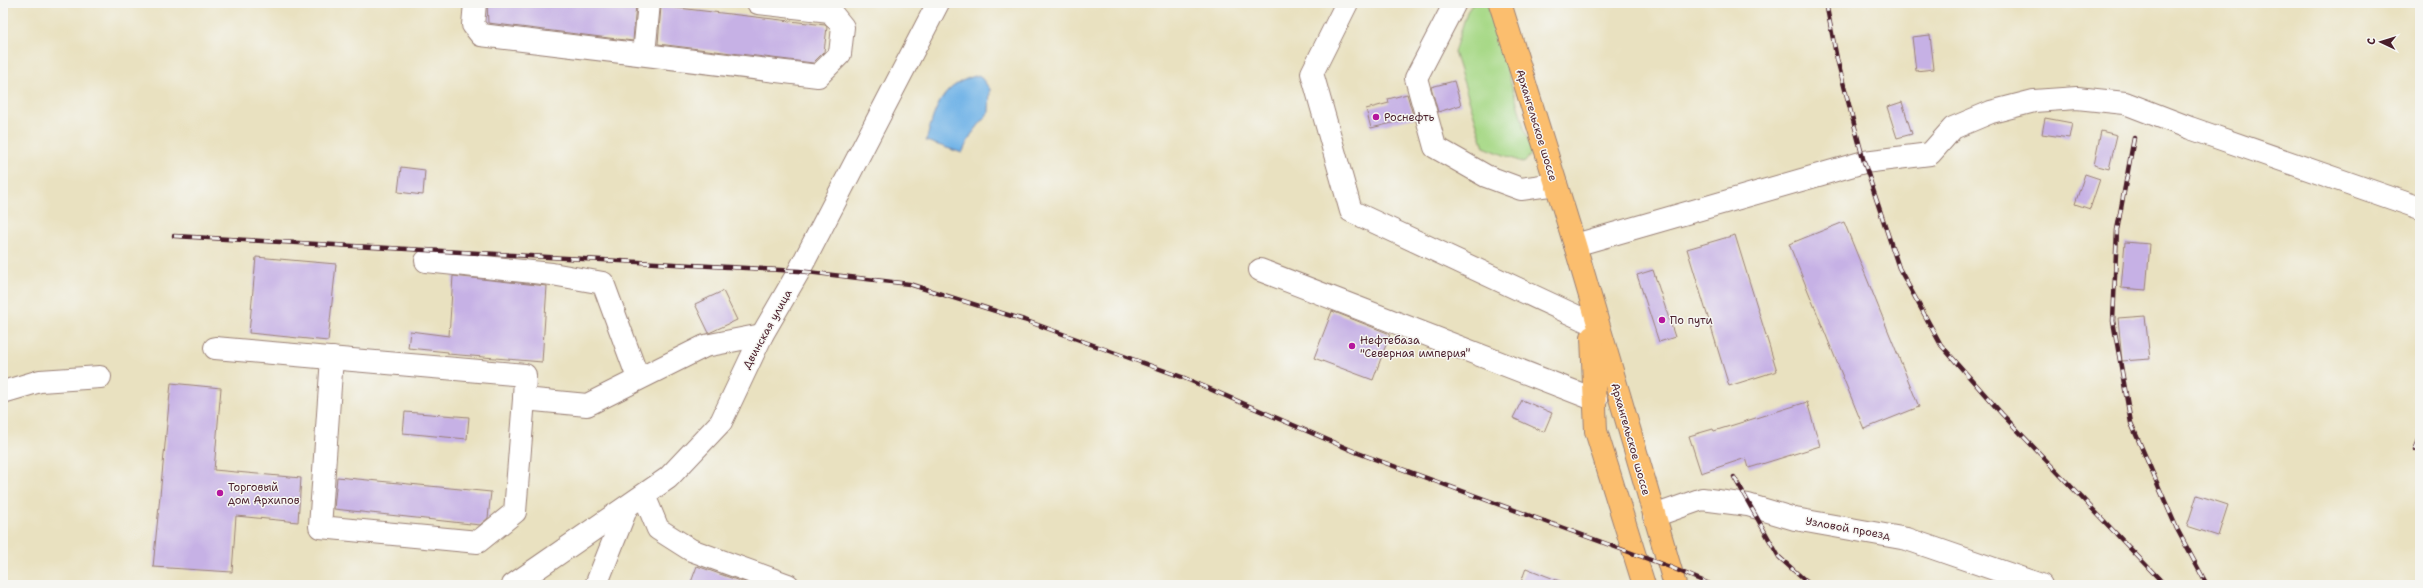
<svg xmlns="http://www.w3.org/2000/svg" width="2423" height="588" font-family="'Shantell Sans',sans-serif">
  <rect width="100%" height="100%" fill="#f6f6f2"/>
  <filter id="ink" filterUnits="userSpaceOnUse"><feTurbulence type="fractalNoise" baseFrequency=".025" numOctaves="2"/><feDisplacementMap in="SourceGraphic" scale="8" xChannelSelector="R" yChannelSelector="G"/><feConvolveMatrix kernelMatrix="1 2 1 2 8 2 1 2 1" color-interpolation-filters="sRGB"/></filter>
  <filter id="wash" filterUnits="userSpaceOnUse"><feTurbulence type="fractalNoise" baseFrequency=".012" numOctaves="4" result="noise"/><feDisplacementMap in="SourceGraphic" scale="16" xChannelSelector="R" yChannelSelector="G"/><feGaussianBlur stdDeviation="0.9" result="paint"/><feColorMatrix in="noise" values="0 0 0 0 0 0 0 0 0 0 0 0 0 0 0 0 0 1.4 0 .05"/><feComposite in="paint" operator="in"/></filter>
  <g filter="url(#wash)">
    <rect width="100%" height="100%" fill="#e9e1c0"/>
    <polygon fill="#a8d988" stroke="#797c5a" points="1473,3 1487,3 1532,153 1524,163 1484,147 1454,52 1467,12"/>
    <path fill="#72b4e7" stroke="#5e6a89" d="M979 75 990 89 989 112 971 135 962 153 926 141C935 108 941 84 979 75Z"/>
    <g id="blocks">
      <g fill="#c6b1e5">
        <polygon points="487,3 636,4 633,41 488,23"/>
        <polygon points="661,6 825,25 827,27 824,52 813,63 658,44"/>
        <polygon points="1930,35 1934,69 1916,71 1912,37"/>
        <polygon points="1454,81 1461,105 1438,112 1431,87"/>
        <polygon points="1407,94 1414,118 1371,128 1366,109 1389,103 1388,99"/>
        <polygon points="1902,102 1912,134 1897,138 1887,107"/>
        <polygon points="2045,118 2072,123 2069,138 2042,134"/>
        <polygon points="2101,131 2117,135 2109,169 2094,165"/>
        <polygon points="401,167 425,170 423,195 398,192"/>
        <polygon points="2085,174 2100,179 2090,209 2075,204"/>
        <polygon points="1844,222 1919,407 1864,429 1789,244"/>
        <polygon points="1735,235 1777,371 1729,386 1687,249"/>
        <polygon points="2125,242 2150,244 2146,290 2121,288"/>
        <polygon points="256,257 336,264 328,341 249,333"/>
        <polygon points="1653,270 1675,337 1659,342 1637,275"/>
        <polygon points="453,276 547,286 542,362 448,354 448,352 408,348 410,331 449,336"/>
        <polygon points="723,291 737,320 709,333 695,304"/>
        <polygon points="1332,311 1390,334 1373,380 1314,358"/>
        <polygon points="2145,316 2150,359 2122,361 2118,318"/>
        <polygon points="171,383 221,388 214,470 301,478 298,522 236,516 232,572 153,567"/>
        <polygon points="1522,400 1552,413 1544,432 1513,418"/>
        <polygon points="1807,402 1820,446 1749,468 1746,458 1701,473 1689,436 1713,429 1714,431"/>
        <polygon points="405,412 469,417 467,439 403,433"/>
        <polygon points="337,477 491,492 488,518 480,525 334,509"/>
        <polygon points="2197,495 2228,505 2218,536 2187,526"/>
        <polygon points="697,566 751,585 690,585"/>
        <polygon points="1526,568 1567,584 1566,585 1520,585"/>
      </g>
    </g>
  </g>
  <g filter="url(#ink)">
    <use href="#blocks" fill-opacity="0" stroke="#9a8076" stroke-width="1"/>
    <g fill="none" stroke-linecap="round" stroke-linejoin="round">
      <defs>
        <g id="minor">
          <polyline points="475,3 473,25 481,35 818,76 840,54 843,27 830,11 758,3"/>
          <polyline points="1347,3 1312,73 1351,211 1591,323"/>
          <polyline points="1455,3 1416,78 1435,147 1486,176 1521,189 1556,184"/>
          <polyline points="644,54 649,3"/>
          <polyline points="1575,245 1864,162 1930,154 1953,128 1991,112 2034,101 2077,98 2125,103 2190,128 2420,208"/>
          <polyline points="426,261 552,274 603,283 638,378"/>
          <polyline points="1260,270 1596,400"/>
          <polyline points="215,348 525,375 524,399 587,405 705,346 762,335"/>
          <polyline points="332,358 320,527 478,542 515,512 524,399"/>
          <polyline points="3,392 40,381 100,377"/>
          <polyline points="644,495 658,529 691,550 788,585"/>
          <polyline points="1654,516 1702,499 1748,505 1795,519 1907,539 2041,585"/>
          <polyline points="513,585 668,478 721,422 762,335 799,271 938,3"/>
          <polyline points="596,585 627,507"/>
        </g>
        <g id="major">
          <polyline points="1500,3 1575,245 1675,585"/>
          <polyline points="1592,337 1596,431 1644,585"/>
        </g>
      </defs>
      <use href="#minor" stroke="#9a8076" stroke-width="24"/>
      <use href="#major" stroke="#9a8076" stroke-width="24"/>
      <use href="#minor" stroke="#fff" stroke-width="22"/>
      <use href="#major" stroke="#fbbe6e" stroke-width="22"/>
      <defs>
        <g id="rail">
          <polyline points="1826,3 1837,59 1864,162 1899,268 1941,345 2002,414 2165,585"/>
          <polyline points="2134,138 2117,230 2113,321 2131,423 2177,529 2207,585"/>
          <polyline points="174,236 799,271 909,284 1024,320 1182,377 1358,453 1670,567 1712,585"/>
          <polyline points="2415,450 2420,438"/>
          <polyline points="1734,477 1779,557 1810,585"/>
        </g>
      </defs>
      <use href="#rail" stroke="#4a1f2b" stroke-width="4.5"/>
      <use href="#rail" stroke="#f6f6f2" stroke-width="3" stroke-dasharray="9" stroke-linecap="butt"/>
    </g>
  </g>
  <g fill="#b5179e" stroke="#f6f6f2" stroke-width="1.5">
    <circle cx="1376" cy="117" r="4"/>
    <circle cx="1662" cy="320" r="4"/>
    <circle cx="1352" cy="346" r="4"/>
    <circle cx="220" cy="493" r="4"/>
  </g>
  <g text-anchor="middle" stroke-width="3" stroke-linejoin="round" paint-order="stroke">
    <g font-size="11" fill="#4a1f2b" stroke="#f6f6f2" text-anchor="start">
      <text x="1384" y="121">Роснефть</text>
      <text x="1670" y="324">По пути</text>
      <text x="1360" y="344">Нефтебаза<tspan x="1360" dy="13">"Северная империя"</tspan></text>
      <text x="228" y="491">Торговый<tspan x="228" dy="13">дом Архипов</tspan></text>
    </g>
    <g font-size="11" fill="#4a1f2b" stroke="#f6f6f2">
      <text transform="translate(1537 125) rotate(73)" y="4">Архангельское шоссе</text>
      <text transform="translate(767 329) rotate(-61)" y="4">Двинская улица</text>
      <text transform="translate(1631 439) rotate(74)" y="4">Архангельское шоссе</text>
      <text transform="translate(1848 528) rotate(10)" y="4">Узловой проезд</text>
    </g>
  </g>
  <rect width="2423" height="588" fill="none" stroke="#f6f6f2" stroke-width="16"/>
  <g transform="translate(2381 42) rotate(274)" stroke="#f6f6f2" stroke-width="3" paint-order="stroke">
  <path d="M0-3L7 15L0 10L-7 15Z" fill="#4a1f2b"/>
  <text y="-6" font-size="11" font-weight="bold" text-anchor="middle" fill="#4a1f2b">С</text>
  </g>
</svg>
